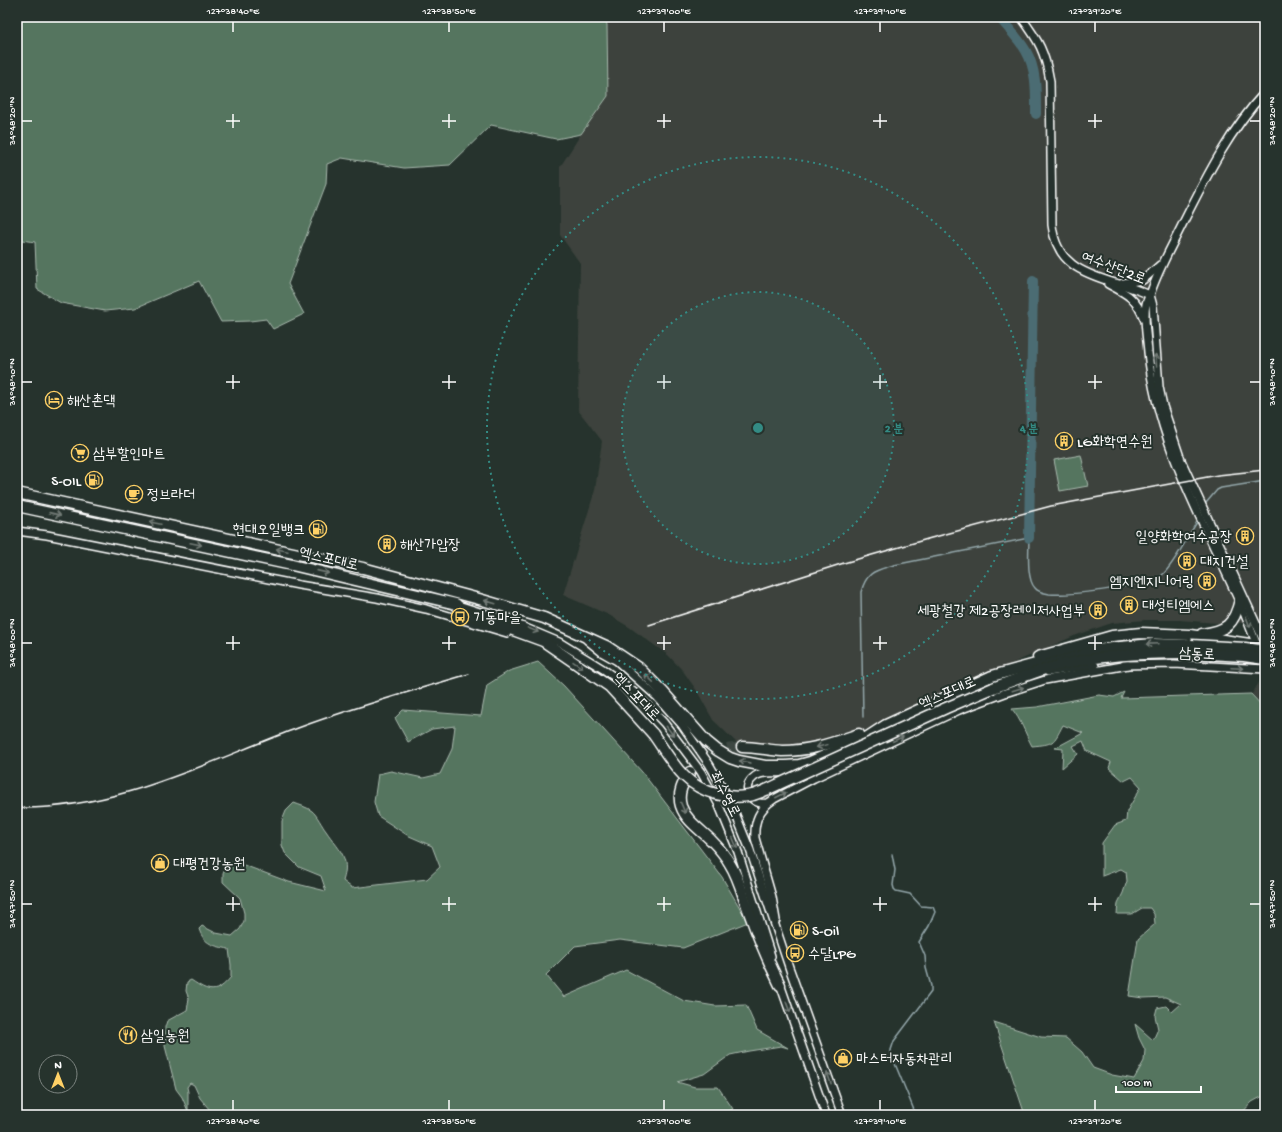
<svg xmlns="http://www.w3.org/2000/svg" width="1282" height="1132" font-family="'Gochi Hand','Poor Story',sans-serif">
  <rect width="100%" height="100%" fill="#26332d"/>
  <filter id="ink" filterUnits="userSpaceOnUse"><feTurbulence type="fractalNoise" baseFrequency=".025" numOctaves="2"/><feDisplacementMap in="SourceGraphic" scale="8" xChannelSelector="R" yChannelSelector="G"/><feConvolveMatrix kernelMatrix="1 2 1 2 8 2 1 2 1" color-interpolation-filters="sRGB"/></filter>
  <g filter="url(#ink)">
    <g fill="#3c423c">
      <polygon points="605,17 1265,17 1265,623 1217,623 1179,620 1145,620 1112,623 1074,636 894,716 853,736 822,747 746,747 737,743 713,720 697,691 683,671 668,655 629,627 609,615 563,595 595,490 602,441 578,410 580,263 560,235 560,167 581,134 608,96 607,25"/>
      <polygon points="1263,676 1265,676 1265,709 1252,694"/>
    </g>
    <g fill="#55755f" stroke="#aabaaf">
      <polygon points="17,17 605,17 607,25 608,96 581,134 556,139 491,125 450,165 404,168 342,158 327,164 326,184 288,284 304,314 273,329 266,319 250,321 221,322 199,281 135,308 105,311 61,303 37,289 35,242 17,239"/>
      <polygon points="1081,455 1088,486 1060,491 1054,460"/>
      <path d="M538 662 564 686 642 772 722 877 748 922 683 948 620 940 575 946 546 975 564 997 626 970 684 1001 715 1006 746 1005 757 1030 788 1048 781 1046 749 1051 730 1055 704 1074 677 1082 695 1087H718L733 1109 721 1115H214L200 1098 194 1085 190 1083 187 1087 188 1092V1111L182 1097 176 1089 165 1046V1027L167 1021 187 1010 189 999 186 991 187 982 191 980C209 992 216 995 231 977V965L229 949C215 946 204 945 199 929L202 926 216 933 232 936 240 929 244 921V913L240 898 223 882V873L227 863 233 861 289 882 326 891 321 876 299 867 285 853 282 845V821L286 811 294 803C299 805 307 807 312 811 317 815 322 826 326 831 338 849 351 857 343 881L352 888 427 879 440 867 432 846 407 835 378 816 374 802 378 774 391 771 423 778 440 774 452 749 455 726 432 729 408 742 395 718 403 710 481 716 487 685 509 671Z"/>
      <path d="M1124 692 1121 698 1251 694 1265 709V1095L1252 1102 1240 1115H1025L994 1022 1041 1037 1066 1038 1082 1052 1093 1068 1112 1075 1134 1079 1144 1061 1145 1050 1139 1038 1135 1024 1153 1040 1158 1029 1155 1016 1157 1008 1166 1006 1172 1012 1181 1004 1165 997 1143 998 1129 996 1138 939 1155 924 1154 914 1150 908H1142L1132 914H1117L1118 903 1123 893 1127 881 1126 872 1121 869 1102 876V843L1115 825 1126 821 1127 811 1141 787 1132 777 1124 781 1109 768 1111 762 1087 751 1083 741 1073 746 1078 754 1062 768 1063 749 1055 748 1083 733 1063 725C1053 744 1054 744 1032 746 1025 733 1021 720 1012 709L1037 707 1099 695 1114 697Z"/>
    </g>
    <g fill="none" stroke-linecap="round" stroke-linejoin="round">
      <g stroke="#94a7ab" stroke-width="1.5">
        <polyline points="1206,503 1217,490 1221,488 1265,481"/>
        <path d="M863 717 861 592C867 571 875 571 894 565L1029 538C1029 550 1026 579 1035 588 1038 592 1044 593 1049 594 1068 596 1148 586 1162 575 1173 566 1188 536 1197 522"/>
        <polyline points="892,854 895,870 893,885 894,889 896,891 910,894 921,906 933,907 935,912 929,926 919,942 925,956 926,968 931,986 931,992 894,1041 891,1050 891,1054 916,1115"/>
      </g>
      <g stroke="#4c6c73" stroke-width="10">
        <path d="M999 17C1008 28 1019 39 1026 51 1037 70 1036 93 1036 114"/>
        <polyline points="1029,538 1033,281"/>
      </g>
      <polyline stroke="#3c4742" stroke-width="7" stroke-dasharray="7 3.5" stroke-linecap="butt" points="17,816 18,818"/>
      <path stroke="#3c4742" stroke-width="10" stroke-dasharray="10 5" stroke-linecap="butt" d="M690 772C704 753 719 749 742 747"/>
      <defs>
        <g id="minor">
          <path d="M1021 17C1039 41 1045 52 1050 81L1052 225C1056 263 1082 273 1115 283 1127 286 1138 290 1150 295"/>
          <path d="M1265 92C1230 130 1207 175 1184 221 1173 244 1159 268 1151 292 1149 296 1147 300 1146 304 1143 319 1147 337 1148 352 1159 468 1231 560 1265 669"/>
          <polyline points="1123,283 1143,280 1160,265"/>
          <path d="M1108 284C1127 294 1136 298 1144 319"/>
          <polyline points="1150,295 1153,306 1159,387 1163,406 1181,460 1265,643"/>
          <polyline points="17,531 47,535 299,585 377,598 426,609 507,633"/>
          <polyline points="458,605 514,623 559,642 603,669 620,681 636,694 664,723 701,772 718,803 738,852 771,956"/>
          <polyline points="587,640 603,653 617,661 657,697 682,725 709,764 727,795 733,808 750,850 790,970 842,1115"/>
          <polyline points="1124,665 1174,664 1265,669"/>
          <polyline points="1048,672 1075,668 1095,666"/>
          <path d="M768 803C752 806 740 789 753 778 763 768 786 776 799 771"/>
          <path d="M776 920 772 897 755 838C754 821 759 809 774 799L814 778 959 710 1005 693 1045 680 1128 665"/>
          <polyline points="779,981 826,1115"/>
        </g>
        <g id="highway">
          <polyline points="17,493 363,568 479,599 544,618 606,646 639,668 663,692 706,741 717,750 730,758 739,761 765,766 786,766 799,765 810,762 866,738 886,725 992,676 1076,653 1120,647 1153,644 1191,645"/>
          <polyline points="17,506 292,565 456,604 461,611 543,641 610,687 653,734"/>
          <path d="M1202 634C1226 631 1234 625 1240 600"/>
          <polyline points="1038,657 1112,636 1141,633 1190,635 1256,645"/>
          <path d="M993 688C1012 681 1030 674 1048 668 1093 655 1143 653 1189 653"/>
          <path d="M742 747C755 747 768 750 782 751 811 751 832 743 859 734"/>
          <path d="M690 772C683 783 677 793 681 806 686 821 701 830 711 840 718 847 725 855 730 864 739 878 743 896 749 912 758 937 768 961 780 985"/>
        </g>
      </defs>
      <use href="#minor" stroke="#fff" stroke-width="10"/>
      <use href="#highway" stroke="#fff" stroke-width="13"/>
      <use href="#minor" stroke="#26332d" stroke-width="7"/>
      <use href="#highway" stroke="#26332d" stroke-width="10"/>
      <g stroke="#fff" stroke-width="1.5">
        <polyline points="649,625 844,563 931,538 1051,506 1218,475 1265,470"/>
        <path d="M17 808C118 810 206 762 298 728 354 707 412 691 469 674"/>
      </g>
      <defs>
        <g id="highway-bridge">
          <polyline points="1191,645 1245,648 1265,651"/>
          <polyline points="1189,653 1244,656 1265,659"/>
          <path d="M653 734C663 748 672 764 684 776 702 794 730 800 753 795 762 792 771 788 779 784L946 708 993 688"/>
        </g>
      </defs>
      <use href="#highway-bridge" stroke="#fff" stroke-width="13" stroke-linecap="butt"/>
      <use href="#highway-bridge" stroke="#26332d" stroke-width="10"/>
    </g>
    <defs><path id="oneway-shaft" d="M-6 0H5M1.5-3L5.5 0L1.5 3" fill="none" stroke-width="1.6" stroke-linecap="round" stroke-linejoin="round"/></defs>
    <g stroke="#727a76">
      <use href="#oneway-shaft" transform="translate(1156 360) rotate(-95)"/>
      <use href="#oneway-shaft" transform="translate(55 514) rotate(13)"/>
      <use href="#oneway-shaft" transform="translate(155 523) rotate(-168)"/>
      <use href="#oneway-shaft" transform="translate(196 544) rotate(12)"/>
      <use href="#oneway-shaft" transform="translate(282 550) rotate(-168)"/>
      <use href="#oneway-shaft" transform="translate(323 572) rotate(13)"/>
      <use href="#oneway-shaft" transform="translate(490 602) rotate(-164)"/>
      <use href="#oneway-shaft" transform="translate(1248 622) rotate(69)"/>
      <use href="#oneway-shaft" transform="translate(533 630) rotate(22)"/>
      <use href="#oneway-shaft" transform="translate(1152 644) rotate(178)"/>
      <use href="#oneway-shaft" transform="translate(578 665) rotate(34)"/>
      <use href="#oneway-shaft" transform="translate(1237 668) rotate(3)"/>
      <use href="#oneway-shaft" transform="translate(649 678) rotate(-136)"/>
      <use href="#oneway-shaft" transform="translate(1018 689) rotate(-17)"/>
      <use href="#oneway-shaft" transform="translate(670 731) rotate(52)"/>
      <use href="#oneway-shaft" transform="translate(898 739) rotate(-25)"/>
      <use href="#oneway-shaft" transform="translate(822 746) rotate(166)"/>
      <use href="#oneway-shaft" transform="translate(745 762) rotate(-169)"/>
      <use href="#oneway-shaft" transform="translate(781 795) rotate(-27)"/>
      <use href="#oneway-shaft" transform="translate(683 808) rotate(67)"/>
      <use href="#oneway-shaft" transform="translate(735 843) rotate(68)"/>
      <use href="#oneway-shaft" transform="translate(788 1007) rotate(70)"/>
      <use href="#oneway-shaft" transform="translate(829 1078) rotate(-110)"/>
    </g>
  </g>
  <path fill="none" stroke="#fff" stroke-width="1.5" d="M233 22V32M449 22V32M664 22V32M880 22V32M1095 22V32M233 114V128M449 114V128M664 114V128M880 114V128M1095 114V128M22 121H32M226 121H240M442 121H456M657 121H671M873 121H887M1088 121H1102M1250 121H1260M233 375V389M449 375V389M664 375V389M880 375V389M1095 375V389M22 382H32M226 382H240M442 382H456M657 382H671M873 382H887M1088 382H1102M1250 382H1260M233 636V650M449 636V650M664 636V650M880 636V650M1095 636V650M22 643H32M226 643H240M442 643H456M657 643H671M873 643H887M1088 643H1102M1250 643H1260M233 897V911M449 897V911M664 897V911M880 897V911M1095 897V911M22 904H32M226 904H240M442 904H456M657 904H671M873 904H887M1088 904H1102M1250 904H1260M233 1100V1110M449 1100V1110M664 1100V1110M880 1100V1110M1095 1100V1110"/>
  <circle cx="758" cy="428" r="136" fill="#338b84" fill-opacity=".12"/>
  <g fill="none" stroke="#338b84" stroke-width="2" stroke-dasharray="2 4">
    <circle cx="758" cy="428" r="136"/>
    <circle cx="758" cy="428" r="271"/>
  </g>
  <defs>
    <symbol id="hotel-ring" viewBox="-11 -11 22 22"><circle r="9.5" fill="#26332d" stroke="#ffd166" stroke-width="1.5"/><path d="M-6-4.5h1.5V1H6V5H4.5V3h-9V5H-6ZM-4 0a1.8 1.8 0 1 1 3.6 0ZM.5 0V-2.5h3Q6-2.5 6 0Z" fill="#ffd166"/></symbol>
    <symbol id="building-ring" viewBox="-11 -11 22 22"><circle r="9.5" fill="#26332d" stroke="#ffd166" stroke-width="1.5"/><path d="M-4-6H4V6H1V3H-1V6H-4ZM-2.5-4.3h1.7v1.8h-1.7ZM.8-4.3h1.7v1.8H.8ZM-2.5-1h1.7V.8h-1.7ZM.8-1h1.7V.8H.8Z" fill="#ffd166"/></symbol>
    <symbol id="supermarket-ring" viewBox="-11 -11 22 22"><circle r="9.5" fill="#26332d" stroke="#ffd166" stroke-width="1.5"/><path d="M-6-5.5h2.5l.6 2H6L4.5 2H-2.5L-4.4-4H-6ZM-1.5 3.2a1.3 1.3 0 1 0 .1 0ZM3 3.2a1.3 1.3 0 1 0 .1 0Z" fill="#ffd166"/></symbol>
    <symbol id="fuel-ring" viewBox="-11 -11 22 22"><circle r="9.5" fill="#26332d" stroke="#ffd166" stroke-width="1.5"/><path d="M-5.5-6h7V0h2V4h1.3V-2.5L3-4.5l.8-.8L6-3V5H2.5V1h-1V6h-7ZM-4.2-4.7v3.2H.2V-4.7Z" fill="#ffd166"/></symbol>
    <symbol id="cafe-ring" viewBox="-11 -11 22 22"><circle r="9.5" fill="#26332d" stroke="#ffd166" stroke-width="1.5"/><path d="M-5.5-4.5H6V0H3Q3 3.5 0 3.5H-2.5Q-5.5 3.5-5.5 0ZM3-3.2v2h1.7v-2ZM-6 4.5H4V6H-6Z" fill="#ffd166"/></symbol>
    <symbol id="bus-ring" viewBox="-11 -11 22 22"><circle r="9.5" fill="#26332d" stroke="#ffd166" stroke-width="1.5"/><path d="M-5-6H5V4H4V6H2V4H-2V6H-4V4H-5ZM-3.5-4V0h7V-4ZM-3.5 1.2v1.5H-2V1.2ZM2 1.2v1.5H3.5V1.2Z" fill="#ffd166"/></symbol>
    <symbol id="shop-ring" viewBox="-11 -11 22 22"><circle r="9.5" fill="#26332d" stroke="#ffd166" stroke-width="1.5"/><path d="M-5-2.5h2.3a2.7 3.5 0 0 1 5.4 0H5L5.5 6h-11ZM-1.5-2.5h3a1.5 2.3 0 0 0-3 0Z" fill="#ffd166"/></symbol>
    <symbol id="restaurant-ring" viewBox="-11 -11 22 22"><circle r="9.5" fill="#26332d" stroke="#ffd166" stroke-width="1.5"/><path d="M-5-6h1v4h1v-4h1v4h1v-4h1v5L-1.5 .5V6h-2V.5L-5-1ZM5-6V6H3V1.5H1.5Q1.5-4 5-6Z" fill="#ffd166"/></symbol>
  </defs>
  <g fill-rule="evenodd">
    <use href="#hotel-ring" x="44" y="390" width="20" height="20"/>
    <use href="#building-ring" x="1054" y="431" width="20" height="20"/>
    <use href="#supermarket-ring" x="70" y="443" width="20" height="20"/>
    <use href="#fuel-ring" x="84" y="470" width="20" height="20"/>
    <use href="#cafe-ring" x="124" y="484" width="20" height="20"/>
    <use href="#fuel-ring" x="308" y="519" width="20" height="20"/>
    <use href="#building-ring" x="1235" y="526" width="20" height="20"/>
    <use href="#building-ring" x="377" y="534" width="20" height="20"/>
    <use href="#building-ring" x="1177" y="551" width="20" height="20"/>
    <use href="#building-ring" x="1197" y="571" width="20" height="20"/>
    <use href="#building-ring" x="1119" y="595" width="20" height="20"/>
    <use href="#building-ring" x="1088" y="600" width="20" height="20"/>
    <use href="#bus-ring" x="450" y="607" width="20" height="20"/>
    <use href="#shop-ring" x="150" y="853" width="20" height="20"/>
    <use href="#fuel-ring" x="789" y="920" width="20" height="20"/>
    <use href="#bus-ring" x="785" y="943" width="20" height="20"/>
    <use href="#restaurant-ring" x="118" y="1025" width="20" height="20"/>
    <use href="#shop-ring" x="833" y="1048" width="20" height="20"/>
  </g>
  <g text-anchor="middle" stroke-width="4" stroke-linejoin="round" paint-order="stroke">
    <g font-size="15" fill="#fff" stroke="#26332d">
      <text transform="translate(1114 267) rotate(21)" y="5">여수산단2로</text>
      <text transform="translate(329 558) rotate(13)" y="5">엑스포대로</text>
      <text transform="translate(1197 653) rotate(3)" y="5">삼동로</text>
      <text transform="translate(947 692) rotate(-24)" y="5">엑스포대로</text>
      <text transform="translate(637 696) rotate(46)" y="5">엑스포대로</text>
      <text transform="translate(726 794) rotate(63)" y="5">좌수영로</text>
    </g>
    <g font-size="15" fill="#fff" stroke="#26332d" text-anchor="start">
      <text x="67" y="405">해산촌댁</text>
      <text x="1077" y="446">LG화학연수원</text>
      <text x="93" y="458">삼부할인마트</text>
      <text x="81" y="485" text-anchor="end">S-OIL</text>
      <text x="147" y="499">정브라더</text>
      <text x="305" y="534" text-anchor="end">현대오일뱅크</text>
      <text x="1232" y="541" text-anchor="end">일양화학여수공장</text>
      <text x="400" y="549">해산가압장</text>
      <text x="1200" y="566">대지건설</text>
      <text x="1194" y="586" text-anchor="end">엠지엔지니어링</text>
      <text x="1142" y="610">대성티엠에스</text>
      <text x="1085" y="615" text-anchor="end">세광철강 제2공장레이저사업부</text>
      <text x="473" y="622">기동마을</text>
      <text x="173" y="868">대평건강농원</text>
      <text x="812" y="935">S-Oil</text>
      <text x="808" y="958">수달LPG</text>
      <text x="141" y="1040">삼일농원</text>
      <text x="856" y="1063">마스터자동차관리</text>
    </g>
  </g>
  <circle cx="758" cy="428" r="6" fill="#338b84" stroke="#26332d" stroke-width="2"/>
  <g font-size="12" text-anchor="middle" font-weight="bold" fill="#338b84" stroke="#26332d" stroke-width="4" stroke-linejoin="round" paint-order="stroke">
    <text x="894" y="432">2 분</text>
    <text x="1029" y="432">4 분</text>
  </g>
  <rect width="1282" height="1132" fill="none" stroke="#26332d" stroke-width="44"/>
  <g transform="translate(58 1074)"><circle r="19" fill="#26332d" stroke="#7d8581"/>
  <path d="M0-3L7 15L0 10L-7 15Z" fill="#ffd166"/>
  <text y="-6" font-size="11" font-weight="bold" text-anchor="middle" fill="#ffffff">N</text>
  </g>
  <path d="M1116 1086v6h85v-6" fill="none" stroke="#ffffff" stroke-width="2"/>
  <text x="1122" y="1086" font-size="12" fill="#ffffff" stroke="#26332d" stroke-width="3" paint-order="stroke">100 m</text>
  <rect x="22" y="22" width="1238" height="1088" fill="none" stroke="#fff" stroke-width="1.5"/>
  <g font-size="10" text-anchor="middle" fill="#fff">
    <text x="233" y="14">127°38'40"E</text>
    <text x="449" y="14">127°38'50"E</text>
    <text x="664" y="14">127°39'00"E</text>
    <text x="880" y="14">127°39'10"E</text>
    <text x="1095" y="14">127°39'20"E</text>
    <text transform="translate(11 121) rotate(-90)" y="4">34°48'20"N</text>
    <text transform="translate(1271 121) rotate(-90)" y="4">34°48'20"N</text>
    <text transform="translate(11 382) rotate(-90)" y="4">34°48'10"N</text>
    <text transform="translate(1271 382) rotate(-90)" y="4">34°48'10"N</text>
    <text transform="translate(11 643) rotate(-90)" y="4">34°48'00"N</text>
    <text transform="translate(1271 643) rotate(-90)" y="4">34°48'00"N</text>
    <text transform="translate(11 904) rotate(-90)" y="4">34°47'50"N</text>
    <text transform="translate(1271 904) rotate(-90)" y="4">34°47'50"N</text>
    <text x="233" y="1124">127°38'40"E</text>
    <text x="449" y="1124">127°38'50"E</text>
    <text x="664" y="1124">127°39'00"E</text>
    <text x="880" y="1124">127°39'10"E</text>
    <text x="1095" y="1124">127°39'20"E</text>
  </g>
</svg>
